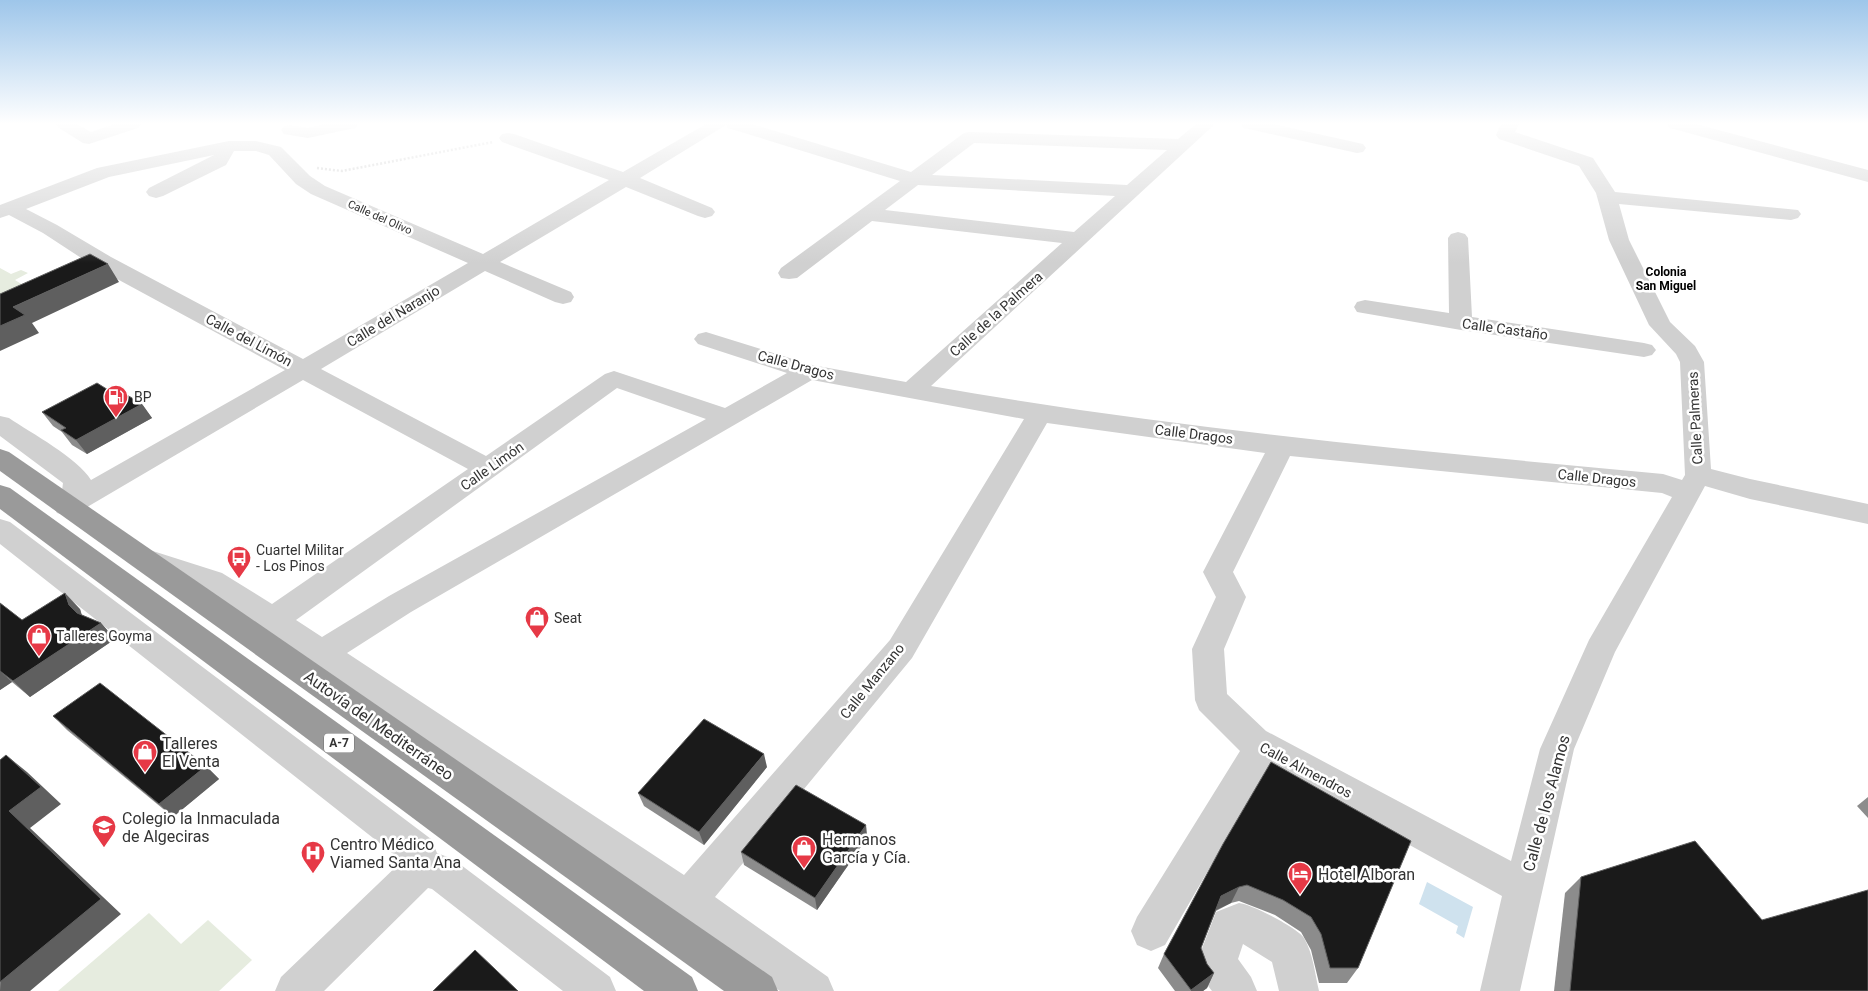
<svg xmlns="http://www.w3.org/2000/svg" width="1868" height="991" font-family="Roboto,sans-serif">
  <rect width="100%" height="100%" fill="#fff"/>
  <g fill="#e6ecdf">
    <polygon points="0,268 11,274 21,270 28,273 15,280 23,285 0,296"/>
    <polygon points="149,913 181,944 208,920 252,960 219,991 58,991"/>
  </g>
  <polygon fill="#cfe2ee" points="1427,882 1473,907 1464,938 1456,933 1458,926 1419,904"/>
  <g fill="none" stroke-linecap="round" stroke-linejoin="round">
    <polyline stroke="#cdcdcd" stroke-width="2.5" stroke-dasharray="2 2" stroke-linecap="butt" points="317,168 342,171 493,142"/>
    <g fill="#d0d0d0" fill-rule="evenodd">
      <polygon points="56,124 77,124 91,132 115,124 141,124 138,128 89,144 83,143 59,128"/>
      <polygon points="325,124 358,124 355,128 308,138 284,134 281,130 284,126 290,125 308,128"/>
      <path d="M706 124H752L911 172 964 133 970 132 1178 139 1196 124H1215L931 386C1173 429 1418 451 1663 474L1682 480 1685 475 1680 362 1676 354 1649 325 1609 240 1596 193 1579 166 1499 139 1496 135 1501 124H1519L1515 132 1593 158 1615 192 1798 210 1801 214 1798 218 1791 220 1619 204 1629 240 1670 322 1695 346 1704 362 1711 469 1750 479 1868 504V524L1750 499 1705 486 1615 652 1574 749 1520 991H1480L1502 896 1268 767 1165 945 1151 951 1137 945 1131 931 1137 917 1240 751 1199 710 1195 700 1192 649 1216 597 1203 572 1265 453 1047 423 912 658 715 897 828 977 834 991H780L674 913 262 629 200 589 136 568 131 560 136 552 146 549 156 552 222 573 272 604 468 469 303 380 77 513 67 516 57 513 53 506 62 491 63 483 0 436V416L9 418C31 433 78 458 91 480L285 370 95 267 43 233 9 215 0 218V205L97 168 229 141H256L281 147 310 176 325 186 483 254 609 180 502 142 499 138 502 134 508 133 514 134 623 172ZM726 125 728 128 900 181 781 268 778 273 781 278 789 279 797 278 872 221 1062 243 906 382 812 365 706 332 698 334 694 339 698 344 787 373 725 408 614 371 605 374 486 456 321 369 485 271 555 302 563 304 571 302 574 297 571 292 500 262 626 187 698 216 705 218 712 216 715 212 712 208 640 178ZM974 143 1167 150 1127 185 932 175ZM234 151H256L269 155 296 184 311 194 468 263 303 359 111 257 57 225 26 209 109 177 214 155 149 188 146 192 149 196 156 198 163 196 226 165ZM918 185 1115 196 1074 232 885 210ZM812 380 1024 419 890 640 684 875 347 653 411 612ZM617 388 706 419 389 596 322 637 296 620ZM1290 456 1662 493 1672 497 1589 640 1540 749 1511 861 1266 731 1227 694 1224 649 1246 597 1233 572Z"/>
      <polygon points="1241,124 1273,124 1363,144 1366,148 1363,152 1357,153 1244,128"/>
      <polygon points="1667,124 1696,124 1868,170 1868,182 1670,128"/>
      <polygon points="1458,232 1465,234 1468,238 1472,317 1644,343 1652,345 1656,350 1652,355 1644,357 1461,330 1357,312 1354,307 1357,302 1365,300 1449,313 1448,238 1451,234"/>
      <polygon points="0,519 10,522 431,839 437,853 453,859 610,977 616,991 563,991 432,889 428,888 324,991 275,991 281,977 401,862 401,860 0,544"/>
      <path d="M1239 903C1251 904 1298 928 1304 938 1313 953 1315 974 1319 991H1279L1272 962 1243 944 1238 959 1251 977 1257 991H1212L1202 978 1196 964 1216 912Z"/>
    </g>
    <g fill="#9a9a9a" fill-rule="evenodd">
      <polygon points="0,449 9,452 772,977 778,991 724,991 0,471"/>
      <polygon points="0,485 10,488 692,977 698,991 644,991 0,509"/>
    </g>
  </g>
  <g fill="#8c8c8c">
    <polygon points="121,398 142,404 152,418 87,454 72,445 62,432 53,426 42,412"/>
    <polygon points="0,603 22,620 80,609 82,615 101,623 115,639 30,697 12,682 0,690"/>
    <polygon points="53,716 206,766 219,779 173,817 67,730"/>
    <polygon points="1271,762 1358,968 1347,983 1319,983 1311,950 1301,932 1275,915 1239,901 1231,903 1216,911 1201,948 1207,964 1214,973 1207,988 1203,991 1175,991 1158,968 1164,954"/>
    <polygon points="767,767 704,845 644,806 638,793"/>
    <polygon points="1868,797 1868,818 1857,806"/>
    <polygon points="866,825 867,838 817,910 744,865 741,852"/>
    <polygon points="1581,877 1762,920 1868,991 1554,991 1565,893"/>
  </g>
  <g fill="#5f5f5f">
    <polygon points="108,264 119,282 32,323 39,333 0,351 0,326 13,307"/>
    <polygon points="142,404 152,418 87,454 76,440"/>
    <polygon points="65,593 80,609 83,621 69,605"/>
    <polygon points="101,623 115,639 30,697 13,681"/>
    <polygon points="0,671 12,682 0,690"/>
    <polygon points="764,754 767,767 704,845 699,832"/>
    <polygon points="6,755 27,772 61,804 30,828 121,914 30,991 0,991"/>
    <polygon points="206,766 219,779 173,817 159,804"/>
    <polygon points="866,825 867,838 817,910 815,898"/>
    <polygon points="1239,887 1231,903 1214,911 1221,896"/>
    <polygon points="1214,973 1207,988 1203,991 1191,991 1191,990"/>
  </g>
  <g fill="#1a1a1a" stroke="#5f5f5f">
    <polygon points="90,254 108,264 13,307 25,315 0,326 0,294"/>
    <polygon points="97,383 121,398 127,395 142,404 76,440 61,430 66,428 42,412"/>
    <polygon points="65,593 69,605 77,613 101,623 13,681 0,671 0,603 22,620"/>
    <polygon points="100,683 206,766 159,804 53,716"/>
    <polygon points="704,719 764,754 699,832 638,793"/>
    <polygon points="6,755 41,787 9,811 101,899 0,982 0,760"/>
    <polygon points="1271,762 1411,841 1358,968 1330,968 1321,934 1311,917 1283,900 1247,885 1239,887 1221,896 1201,948 1207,964 1214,973 1191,990 1164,954 1223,844"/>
    <polygon points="796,785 866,825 815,898 741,852"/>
    <polygon points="1695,841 1762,920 1868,890 1868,991 1570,991 1581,877"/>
    <polygon points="475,950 518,991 433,991"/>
  </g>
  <linearGradient id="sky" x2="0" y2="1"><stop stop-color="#9ec6ea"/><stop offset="0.47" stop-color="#fff"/><stop offset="1" stop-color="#fff" stop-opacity="0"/></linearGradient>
  <rect width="1868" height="263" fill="url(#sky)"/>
  <defs>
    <symbol id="fuel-pin" viewBox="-11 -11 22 30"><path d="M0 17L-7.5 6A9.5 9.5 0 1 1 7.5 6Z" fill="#e63946" stroke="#fff"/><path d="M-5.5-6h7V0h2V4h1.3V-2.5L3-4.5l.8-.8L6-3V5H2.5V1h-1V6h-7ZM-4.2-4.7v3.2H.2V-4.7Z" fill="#fff"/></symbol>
    <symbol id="bus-pin" viewBox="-11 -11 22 30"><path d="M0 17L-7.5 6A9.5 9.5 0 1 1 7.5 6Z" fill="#e63946" stroke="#fff"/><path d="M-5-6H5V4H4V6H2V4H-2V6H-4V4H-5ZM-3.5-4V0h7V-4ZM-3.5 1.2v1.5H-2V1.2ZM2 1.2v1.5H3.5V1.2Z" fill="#fff"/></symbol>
    <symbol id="shop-pin" viewBox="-11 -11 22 30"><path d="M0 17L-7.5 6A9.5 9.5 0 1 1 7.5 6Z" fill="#e63946" stroke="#fff"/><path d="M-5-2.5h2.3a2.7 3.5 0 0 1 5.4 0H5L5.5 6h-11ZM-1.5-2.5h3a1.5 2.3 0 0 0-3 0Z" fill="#fff"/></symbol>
    <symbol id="school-pin" viewBox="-11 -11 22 30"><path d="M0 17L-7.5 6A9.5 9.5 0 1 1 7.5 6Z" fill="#e63946" stroke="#fff"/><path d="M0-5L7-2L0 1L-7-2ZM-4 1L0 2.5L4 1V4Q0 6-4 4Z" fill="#fff"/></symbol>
    <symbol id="hospital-pin" viewBox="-11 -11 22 30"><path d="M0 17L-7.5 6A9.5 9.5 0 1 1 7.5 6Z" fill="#e63946" stroke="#fff"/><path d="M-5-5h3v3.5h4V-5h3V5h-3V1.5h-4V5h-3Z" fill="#fff"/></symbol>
    <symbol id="hotel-pin" viewBox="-11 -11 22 30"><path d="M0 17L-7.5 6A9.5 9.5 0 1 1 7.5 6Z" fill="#e63946" stroke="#fff"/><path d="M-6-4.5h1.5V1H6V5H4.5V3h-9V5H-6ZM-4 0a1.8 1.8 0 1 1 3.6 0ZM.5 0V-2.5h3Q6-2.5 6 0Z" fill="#fff"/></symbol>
  </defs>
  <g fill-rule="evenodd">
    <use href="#fuel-pin" x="102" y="383" width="28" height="38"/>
    <use href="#bus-pin" x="225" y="544" width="28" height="38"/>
    <use href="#shop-pin" x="523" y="604" width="28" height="38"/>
    <use href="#shop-pin" x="25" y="622" width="28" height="38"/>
    <use href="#shop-pin" x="131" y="738" width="28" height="38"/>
    <use href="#school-pin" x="90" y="813" width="28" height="38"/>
    <use href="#shop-pin" x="790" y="834" width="28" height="38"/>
    <use href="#hospital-pin" x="299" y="839" width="28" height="38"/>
    <use href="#hotel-pin" x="1286" y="860" width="28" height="38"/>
  </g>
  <g text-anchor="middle" stroke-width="5" stroke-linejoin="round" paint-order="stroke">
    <g font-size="11" fill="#333" stroke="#fff">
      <text transform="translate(380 217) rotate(24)" y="4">Calle del Olivo</text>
    </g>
    <g font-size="12" font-weight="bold" fill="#000" stroke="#fff">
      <text x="1666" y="276">Colonia<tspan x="1666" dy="14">San Miguel</tspan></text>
    </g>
    <rect fill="#fff" stroke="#707070" stroke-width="1" x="324" y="733.5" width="30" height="19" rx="4"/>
    <g font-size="12" font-weight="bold" fill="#333">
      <text x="339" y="747">A-7</text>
    </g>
    <g font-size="14" fill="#333" stroke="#fff">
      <text transform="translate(996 314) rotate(-42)" y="5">Calle de la Palmera</text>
      <text transform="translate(393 316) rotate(-31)" y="5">Calle del Naranjo</text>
      <text transform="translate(1505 329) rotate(8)" y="5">Calle Castaño</text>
      <text transform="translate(249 340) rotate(28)" y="5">Calle del Limón</text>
      <text transform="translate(796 365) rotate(15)" y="5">Calle Dragos</text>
      <text transform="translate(1695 418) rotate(-93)" y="5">Calle Palmeras</text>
      <text transform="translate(1194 434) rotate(7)" y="5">Calle Dragos</text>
      <text transform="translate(492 466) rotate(-35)" y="5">Calle Limón</text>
      <text transform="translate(1597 478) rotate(6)" y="5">Calle Dragos</text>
      <text transform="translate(872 681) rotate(-51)" y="5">Calle Manzano</text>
      <text transform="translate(1306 770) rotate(28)" y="5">Calle Almendros</text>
    </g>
    <g font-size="14" fill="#333" stroke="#fff" text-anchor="start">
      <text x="134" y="402">BP</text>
      <text x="256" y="555">Cuartel Militar<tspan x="256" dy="16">- Los Pinos</tspan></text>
      <text x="554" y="623">Seat</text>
      <text x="56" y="641">Talleres Goyma</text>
    </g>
    <g font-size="16" fill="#333" stroke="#fff">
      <text transform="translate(379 725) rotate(35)" y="6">Autovía del Mediterráneo</text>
      <text transform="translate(1546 803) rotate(-75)" y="6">Calle de los Alamos</text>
    </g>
    <g font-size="16" fill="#333" stroke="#fff" text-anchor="start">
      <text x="162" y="749">Talleres<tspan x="162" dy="18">El Venta</tspan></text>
      <text x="122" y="824">Colegio la Inmaculada<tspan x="122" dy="18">de Algeciras</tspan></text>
      <text x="822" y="845">Hermanos<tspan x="822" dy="18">García y Cía.</tspan></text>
      <text x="330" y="850">Centro Médico<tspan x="330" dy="18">Viamed Santa Ana</tspan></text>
      <text x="1318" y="880">Hotel Alboran</text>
    </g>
  </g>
</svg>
